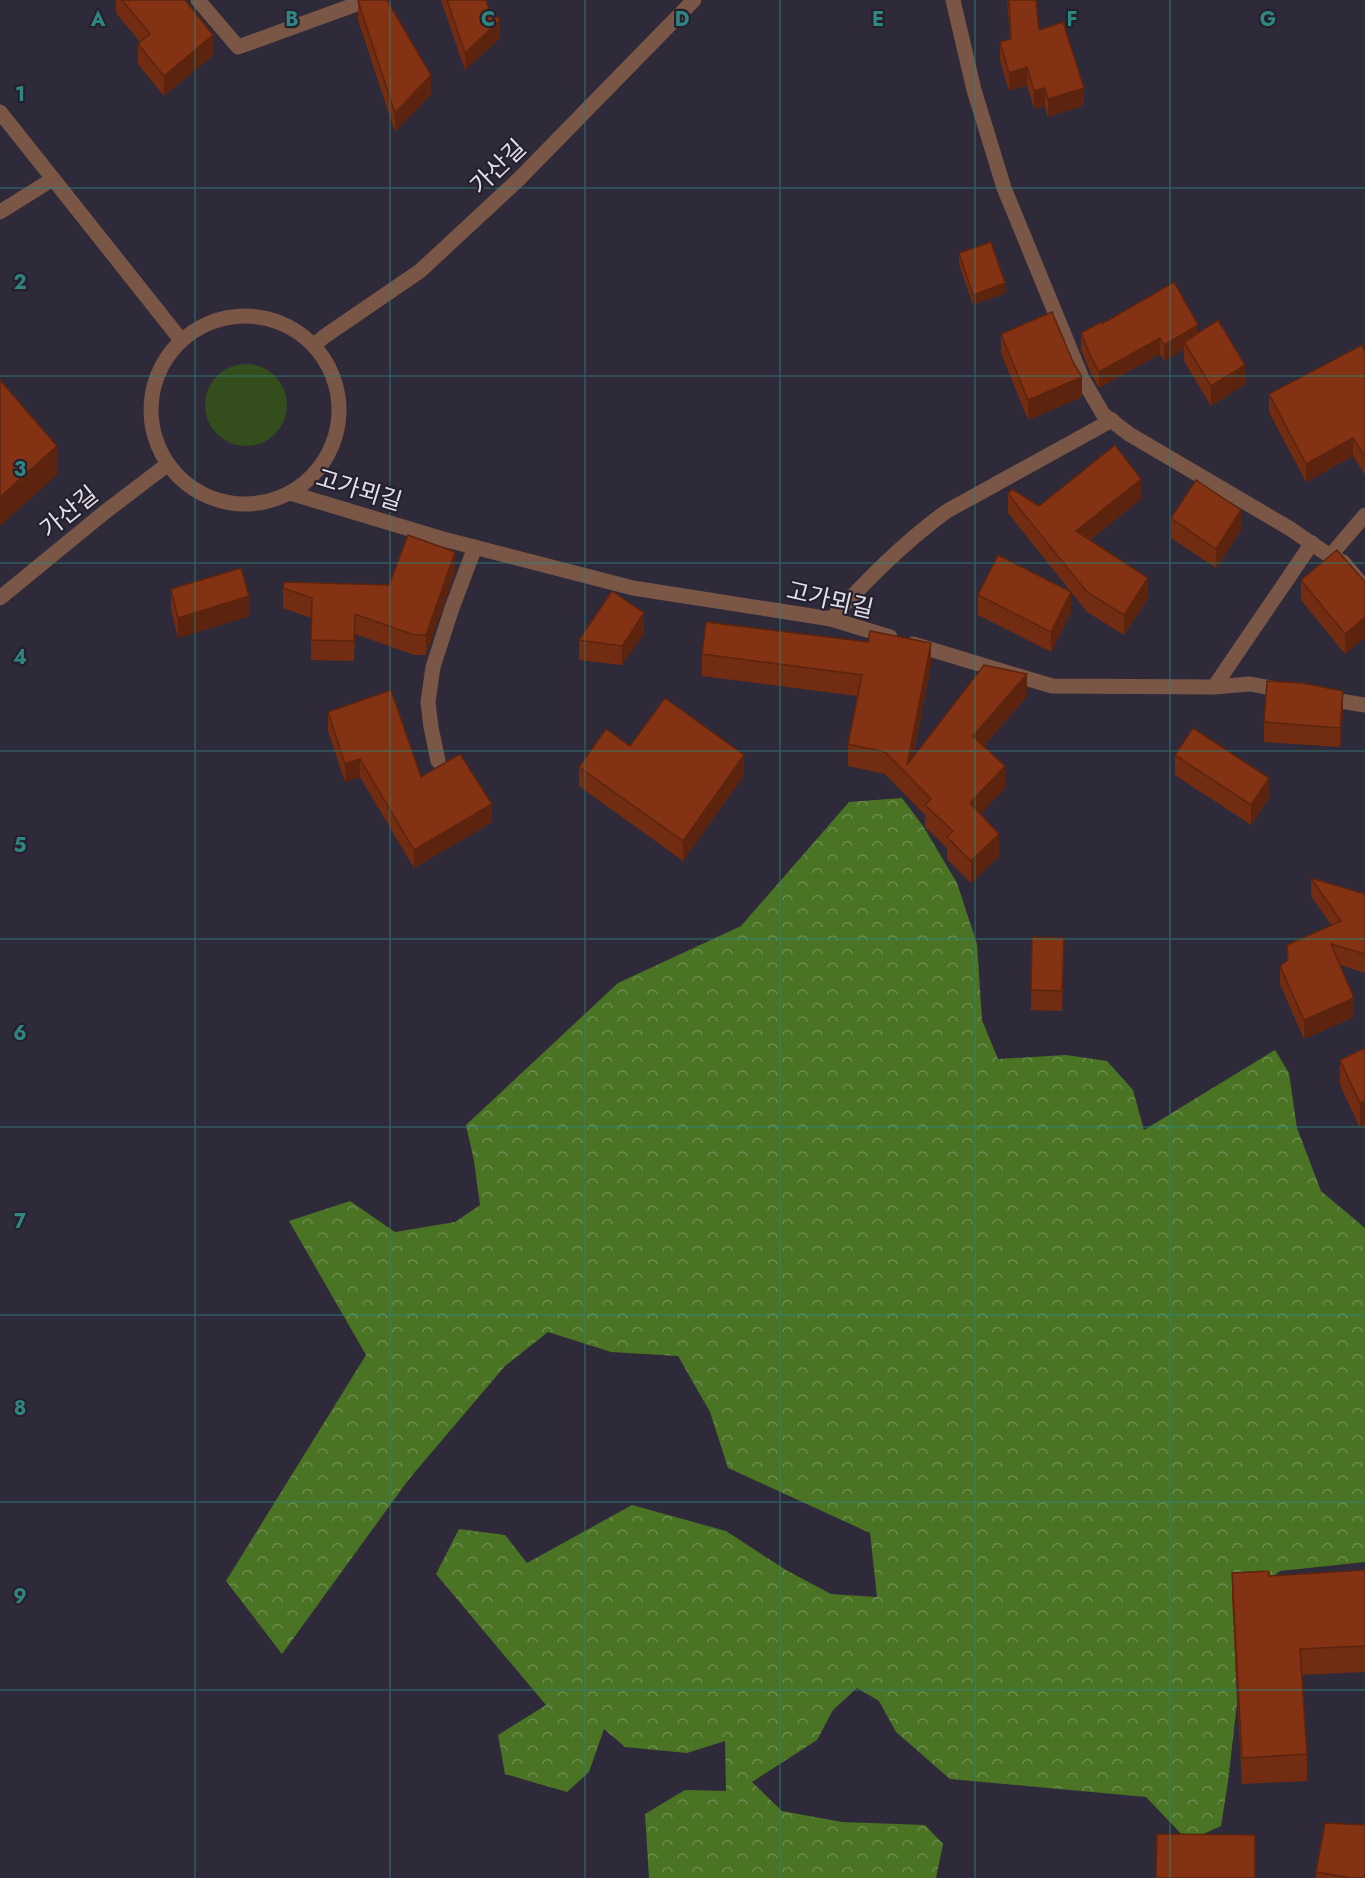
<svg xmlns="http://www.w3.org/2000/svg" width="1365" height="1878" font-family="Jost,'Noto Sans KR',sans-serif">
  <defs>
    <pattern id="forest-crowns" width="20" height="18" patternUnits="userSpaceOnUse" patternTransform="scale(1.5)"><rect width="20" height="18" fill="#4a7324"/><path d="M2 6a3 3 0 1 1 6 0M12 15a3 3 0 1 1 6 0" fill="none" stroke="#6c8d4e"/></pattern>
  </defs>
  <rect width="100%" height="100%" fill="#2f2a39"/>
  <circle fill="#334d1d" cx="246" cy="405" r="41"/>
  <polygon fill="url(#forest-crowns)" points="902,798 923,826 957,883 977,944 982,1020 998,1059 1066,1055 1107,1061 1133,1090 1144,1130 1275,1050 1289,1073 1297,1128 1321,1191 1365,1228 1365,1562 1280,1571 1233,1610 1237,1703 1228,1782 1221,1826 1188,1841 1146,1797 950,1779 896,1732 879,1701 857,1688 833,1710 817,1740 752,1782 782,1811 842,1822 925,1825 943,1844 936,1878 649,1878 645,1814 685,1790 726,1791 725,1741 687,1753 625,1747 604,1729 589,1772 567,1792 505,1774 498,1735 546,1705 436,1574 459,1529 505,1535 527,1563 632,1505 726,1531 786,1570 831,1594 877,1597 870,1533 728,1468 710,1412 678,1356 611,1352 548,1332 505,1366 409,1479 282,1654 226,1581 366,1355 289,1221 350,1201 395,1232 455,1222 480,1205 474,1161 466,1125 618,983 741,926 849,802"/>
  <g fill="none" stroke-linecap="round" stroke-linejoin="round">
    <g stroke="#795645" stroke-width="15">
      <polyline points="198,0 238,47 368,0"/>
      <polyline points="953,0 974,90 1004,188 1082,378 1103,414 1129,434 1289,528 1330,556 1343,562 1365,588"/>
      <polyline points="0,112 181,340"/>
      <polyline points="0,212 53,179"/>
      <circle cx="245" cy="410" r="94"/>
      <polyline points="314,345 325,336 420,271 518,180 694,0"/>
      <polyline points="290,493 443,539 633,588 831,619 890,637"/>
      <polyline points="1330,556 1365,515"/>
      <polyline points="0,598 105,512 168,464"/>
      <path d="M831 619C867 580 903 543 947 511L1112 420"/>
      <polyline points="913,644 1052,686 1214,687 1250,684 1287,691"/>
      <polyline points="1214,687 1312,543"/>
      <polyline points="1322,698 1365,705"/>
      <polyline points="438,761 431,727 428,702 433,667 452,608 475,547"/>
    </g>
  </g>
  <g fill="#712c11">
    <polygon points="116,0 185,0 213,55 164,96 138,64 138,44 140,42 116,13"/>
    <polygon points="441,0 486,0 500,38 465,70"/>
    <polygon points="1007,0 1036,0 1039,30 1084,105 1048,117 1045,106 1034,109 1027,85 1009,91 1000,60 1000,42 1010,39"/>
    <polygon points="358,1 431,94 395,132 358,20"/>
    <polygon points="959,253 1005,293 973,305 959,264"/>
    <polygon points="1102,324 1198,333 1245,384 1211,406 1184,361 1184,349 1164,361 1160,354 1099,388 1091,374 1081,349 1081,333"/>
    <polygon points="1001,334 1082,397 1028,420 1001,353"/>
    <polygon points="1365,352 1365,475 1353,456 1306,482 1269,412 1269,394"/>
    <polygon points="1008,494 1039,506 1141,499 1090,540 1148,598 1124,635 1087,612 1008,513"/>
    <polygon points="1171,518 1241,530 1216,568 1171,538"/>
    <polygon points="455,572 426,655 414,655 355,634 354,661 311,660 311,618 283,608 283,588 389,585"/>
    <polygon points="1301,580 1365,582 1365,637 1345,654 1301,600"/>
    <polygon points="171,589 249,616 178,638 171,609"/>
    <polygon points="978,595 1071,612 1051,652 978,615"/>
    <polygon points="644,633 622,665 579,660 579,640"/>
    <polygon points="702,654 931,665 913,757 1027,696 984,746 1005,788 980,814 999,856 971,883 947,859 947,848 925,827 925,815 885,774 848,766 848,744 857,696 702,676"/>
    <polygon points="1343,711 1340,747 1264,742 1264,722"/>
    <polygon points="328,712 421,777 492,822 414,868 360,777 345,782 328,731"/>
    <polygon points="630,746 744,775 683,861 579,786 579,767"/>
    <polygon points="1175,755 1269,798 1251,825 1175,775"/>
    <polygon points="1311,878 1365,894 1365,973 1340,965 1354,1017 1304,1039 1280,984 1280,966 1287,961 1287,945 1332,926 1311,896"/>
    <polygon points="1064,958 1062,1011 1031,1010 1031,990"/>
    <polygon points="1365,1048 1360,1128 1340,1085 1340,1060"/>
    <polygon points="1365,1570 1365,1672 1301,1675 1307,1754 1307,1781 1242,1784 1232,1599 1232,1573 1269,1576"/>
    <polygon points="1316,1872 1365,1878 1316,1878"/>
  </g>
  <g fill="#5c240e">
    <polygon points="500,20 500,38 465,70 465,53"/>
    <polygon points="213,35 213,55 164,96 164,76"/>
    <polygon points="1027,67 1027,85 1009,91 1009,73"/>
    <polygon points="431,75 431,94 395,132 395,113"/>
    <polygon points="1045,88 1045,106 1034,109 1034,91"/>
    <polygon points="1084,88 1084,105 1048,117 1048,99"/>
    <polygon points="1005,283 1005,293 973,305 973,295"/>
    <polygon points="1198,325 1198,341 1184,342 1184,349 1164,361 1164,345"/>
    <polygon points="1160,338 1160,354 1099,388 1099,372"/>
    <polygon points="1245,365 1245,384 1211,406 1211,386"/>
    <polygon points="1082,377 1082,397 1028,420 1028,400"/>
    <polygon points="1353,438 1353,456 1306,482 1306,464"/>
    <polygon points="57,446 57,475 0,526 0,497"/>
    <polygon points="1141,479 1141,499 1076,551 1076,531"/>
    <polygon points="1241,510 1241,530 1216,568 1216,549"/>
    <polygon points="455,552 455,572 426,655 426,635"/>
    <polygon points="1148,578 1148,598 1124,635 1124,615"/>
    <polygon points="1071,592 1071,612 1051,652 1051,632"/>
    <polygon points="249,596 249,616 178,638 178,618"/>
    <polygon points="644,613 644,633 622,665 622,646"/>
    <polygon points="1365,617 1365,637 1345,654 1345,634"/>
    <polygon points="931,643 931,665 909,776 907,765"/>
    <polygon points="1027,674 1027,696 973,758 973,736"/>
    <polygon points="1343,691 1343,711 1340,747 1340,728"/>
    <polygon points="744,755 744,775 683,861 683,841"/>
    <polygon points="360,759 360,777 345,782 345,764"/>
    <polygon points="1005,766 1005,788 970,825 970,803"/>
    <polygon points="1269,778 1269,798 1251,825 1251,805"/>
    <polygon points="492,804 492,822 414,868 414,850"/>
    <polygon points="999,834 999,856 971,883 971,861"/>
    <polygon points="1354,998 1354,1017 1304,1039 1304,1020"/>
    <polygon points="1365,1101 1365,1126 1360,1128 1360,1103"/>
  </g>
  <g fill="#833314" stroke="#5c240e" stroke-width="1.5">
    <polygon points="122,0 185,0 213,35 164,76 138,44 150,34"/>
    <polygon points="360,0 387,0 431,75 395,113 358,1"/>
    <polygon points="447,0 486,0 489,9 500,20 465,53"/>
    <polygon points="1009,0 1036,0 1039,30 1063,22 1084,88 1048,99 1045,88 1034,91 1027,67 1009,73 1000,42 1011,39"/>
    <polygon points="991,242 1005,283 973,295 959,253"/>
    <polygon points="1174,282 1198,325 1164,345 1160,338 1099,372 1091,357 1081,333 1101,322 1102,324"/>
    <polygon points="1052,312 1073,362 1082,377 1028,400 1001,334"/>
    <polygon points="1218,320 1245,365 1211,386 1184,342"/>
    <polygon points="1362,345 1365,352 1365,457 1353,438 1306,464 1269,394"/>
    <polygon points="0,380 57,446 0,497"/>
    <polygon points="1115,445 1141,479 1076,531 1148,578 1124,615 1087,592 1008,494 1012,489 1039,506"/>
    <polygon points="1196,480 1241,510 1216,549 1171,518"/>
    <polygon points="408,535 455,552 426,635 414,635 355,614 354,641 311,640 312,598 283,588 284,582 389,585"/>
    <polygon points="1337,550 1365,582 1365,617 1345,634 1301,580"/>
    <polygon points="998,555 1071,592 1051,632 978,595"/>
    <polygon points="241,568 249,596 178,618 171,589"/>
    <polygon points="612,591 644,613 622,646 579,640"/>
    <polygon points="706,622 868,642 870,631 931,643 907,765 984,665 1027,674 973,736 1005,766 970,803 999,834 971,861 947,837 953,831 925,805 931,799 885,752 848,744 862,675 702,654"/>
    <polygon points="1267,681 1302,683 1343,691 1340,728 1264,722"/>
    <polygon points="391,690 421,777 460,754 492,804 414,850 360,759 345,764 328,712"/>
    <polygon points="665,698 744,755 683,841 579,767 606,729 630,746"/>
    <polygon points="1193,728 1269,778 1251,805 1175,755"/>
    <polygon points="1311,878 1365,894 1365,954 1331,944 1354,998 1304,1020 1280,966 1288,960 1287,945 1341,921"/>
    <polygon points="1032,937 1064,938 1062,991 1031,990"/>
    <polygon points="1365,1048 1365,1101 1360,1103 1340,1060"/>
    <polygon points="1365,1570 1365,1646 1300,1649 1307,1754 1242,1758 1232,1573 1269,1571 1269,1576"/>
    <polygon points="1325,1823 1365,1825 1365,1878 1352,1878 1316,1872"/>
    <polygon points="1157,1834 1255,1835 1255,1878 1156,1878"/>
  </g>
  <path fill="none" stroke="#2f8680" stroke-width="1.5" stroke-opacity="0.55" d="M195 0V1878M390 0V1878M585 0V1878M780 0V1878M975 0V1878M1170 0V1878M0 188H1365M0 376H1365M0 563H1365M0 751H1365M0 939H1365M0 1127H1365M0 1315H1365M0 1502H1365M0 1690H1365"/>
  <g text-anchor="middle" stroke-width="4.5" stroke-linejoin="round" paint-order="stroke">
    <g font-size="24" fill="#e2dfe9" stroke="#25202e">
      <text transform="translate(498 167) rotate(-44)" y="8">가산길</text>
      <text transform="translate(359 490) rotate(17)" y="8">고가뫼길</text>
      <text transform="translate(69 512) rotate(-39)" y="8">가산길</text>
      <text transform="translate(830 600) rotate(13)" y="8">고가뫼길</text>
    </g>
  </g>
  <g font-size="20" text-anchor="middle" font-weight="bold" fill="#2f8680" stroke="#25202e" stroke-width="4.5" stroke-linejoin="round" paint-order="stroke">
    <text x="98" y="26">A</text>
    <text x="292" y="26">B</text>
    <text x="488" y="26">C</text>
    <text x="682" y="26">D</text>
    <text x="878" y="26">E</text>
    <text x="1072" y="26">F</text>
    <text x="1268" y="26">G</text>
    <text x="20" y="101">1</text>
    <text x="20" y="289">2</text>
    <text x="20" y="476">3</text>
    <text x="20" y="664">4</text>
    <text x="20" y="852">5</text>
    <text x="20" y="1040">6</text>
    <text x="20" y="1228">7</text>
    <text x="20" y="1415">8</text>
    <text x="20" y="1603">9</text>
  </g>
</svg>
